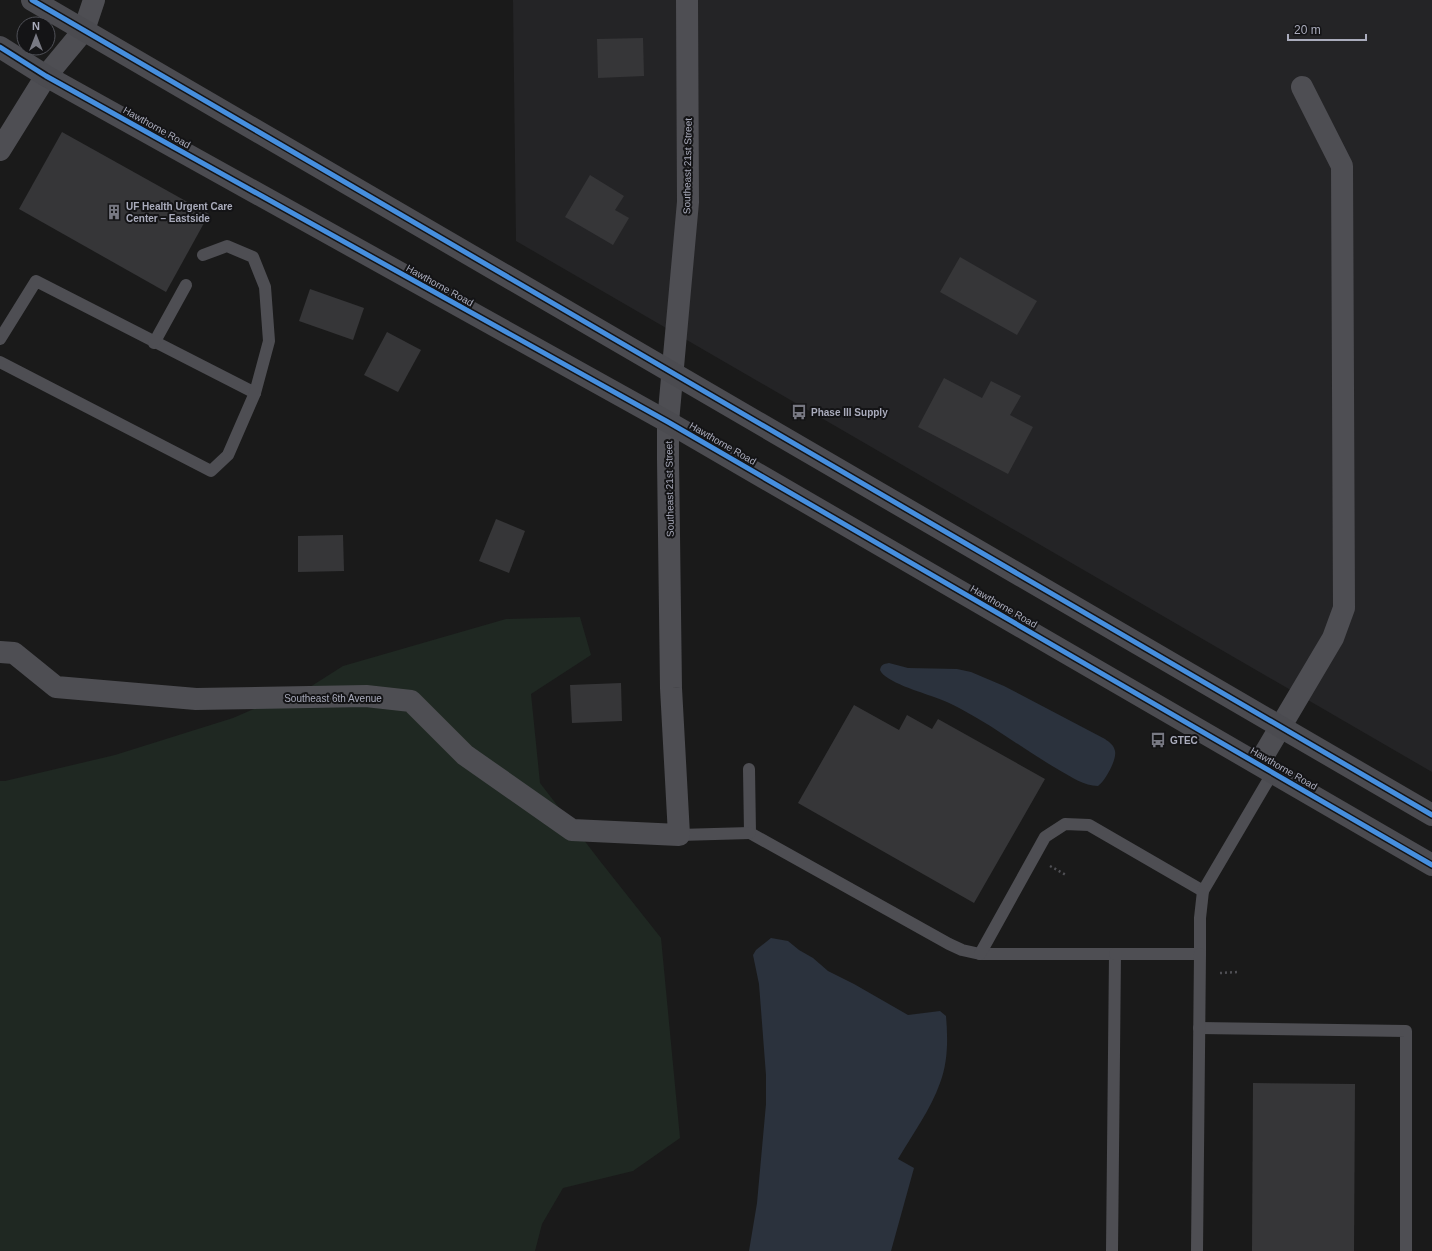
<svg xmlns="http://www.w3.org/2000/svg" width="1432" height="1251" font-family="Helvetica,sans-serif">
  <rect width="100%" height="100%" fill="#1a1a1a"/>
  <polygon fill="#242426" points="513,0 1432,0 1432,772 516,241"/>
  <polygon fill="#1f2822" points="580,617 591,655 531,694 540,783 600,861 661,938 680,1138 633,1171 563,1188 542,1224 535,1251 0,1251 0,781 5,781 115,755 233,718 274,700 299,694 343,666 506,619"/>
  <g fill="#2b323d">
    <path d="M889 663 908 668 957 669 971 672 1004 686 1105 739C1109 742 1114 745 1115 751 1117 760 1105 781 1098 786 1084 786 1072 777 1059 770 1026 751 995 727 961 709 952 704 943 700 934 697 921 692 885 682 880 670 881 665 883 664 889 663Z"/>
    <path d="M771 938 788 941 799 950 813 958 828 971 854 984 908 1015 940 1011 946 1016C948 1039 948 1062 940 1083 931 1109 912 1135 898 1159L914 1168 891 1251H749L757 1203 766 1104V1075L759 984 753 955 756 950Z"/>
  </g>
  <g fill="#363638">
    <polygon points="643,38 644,76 598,78 597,39"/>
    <polygon points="62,132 209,214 166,292 19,209"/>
    <polygon points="590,175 624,196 615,210 629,218 613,245 565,217"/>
    <polygon points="960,257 1037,301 1017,335 940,292"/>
    <polygon points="310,289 364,308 353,340 299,321"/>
    <polygon points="387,332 421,350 398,392 364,375"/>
    <polygon points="944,378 982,398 991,381 1021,396 1010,415 1033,427 1008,474 918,427"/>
    <polygon points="496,519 525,531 509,573 479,561"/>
    <polygon points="343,535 344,571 298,572 298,536"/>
    <polygon points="621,683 622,721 572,723 570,685"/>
    <polygon points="854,705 899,730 907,715 932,729 938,719 1045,779 974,903 798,803"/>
    <polygon points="1253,1083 1355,1084 1354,1251 1252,1251"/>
  </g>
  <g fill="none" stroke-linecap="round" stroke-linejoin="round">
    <g stroke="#505055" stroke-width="2.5" stroke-dasharray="2 3" stroke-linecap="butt">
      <polyline points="1050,866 1066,875"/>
      <polyline points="1220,973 1238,972"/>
    </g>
    <g stroke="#4e4e53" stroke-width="12">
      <polyline points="0,339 36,281 255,393"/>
      <polyline points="154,343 186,285"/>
      <polyline points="0,362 211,471 228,455 255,393 269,341 265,287 253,257 227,246 203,255"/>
      <polyline points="749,769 750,833 949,944 962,950 980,954 1115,954 1112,1251"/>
      <polyline points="679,835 750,833"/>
      <polyline points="980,954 1045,837 1065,824 1089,825 1203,891"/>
      <polyline points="1115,954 1200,954 1200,918 1203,891 1273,772"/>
      <polyline points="1199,1028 1406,1031 1406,1251"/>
      <polyline points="1197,1251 1200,954"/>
    </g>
    <g stroke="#4e4e53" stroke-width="22">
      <polyline points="0,150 46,76 84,30 94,0"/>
      <polyline points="0,652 14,653 56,687 196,699 366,696 411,701 465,755 572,830 679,835 671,688 668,459 668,422 688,202 687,0"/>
      <polyline points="1259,763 1333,638 1344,608 1342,166 1302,87"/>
    </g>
    <g stroke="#4b4b50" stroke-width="22">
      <polyline points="32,0 1432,815"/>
      <polyline points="0,47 46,76 668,422 1432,865"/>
    </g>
    <defs>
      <g id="cycleway">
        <polyline points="32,0 1432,815"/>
        <polyline points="0,47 46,76 668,422 1432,865"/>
      </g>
    </defs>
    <use href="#cycleway" stroke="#141416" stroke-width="8"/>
    <use href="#cycleway" stroke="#468fdf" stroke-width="5"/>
  </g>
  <defs>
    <symbol id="building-bare" viewBox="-9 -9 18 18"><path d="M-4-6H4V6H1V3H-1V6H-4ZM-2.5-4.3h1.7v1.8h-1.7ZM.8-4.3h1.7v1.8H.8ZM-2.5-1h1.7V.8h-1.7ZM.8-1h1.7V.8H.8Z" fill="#787983" stroke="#141416" stroke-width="2.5" paint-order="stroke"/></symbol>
    <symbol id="bus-bare" viewBox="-9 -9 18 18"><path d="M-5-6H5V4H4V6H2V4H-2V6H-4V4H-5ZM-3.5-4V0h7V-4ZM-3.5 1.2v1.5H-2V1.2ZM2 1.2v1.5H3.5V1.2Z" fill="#787983" stroke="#141416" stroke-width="2.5" paint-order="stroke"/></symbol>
  </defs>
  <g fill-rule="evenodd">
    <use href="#building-bare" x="103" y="201" width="22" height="22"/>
    <use href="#bus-bare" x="788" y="401" width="22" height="22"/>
    <use href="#bus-bare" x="1147" y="729" width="22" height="22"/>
  </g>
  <g text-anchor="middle" stroke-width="4" stroke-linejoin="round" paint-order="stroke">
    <g font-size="10" fill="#aaacbc" stroke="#141416">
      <text transform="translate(157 127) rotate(29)" y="4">Hawthorne Road</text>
      <text transform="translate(687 166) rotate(-89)" y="4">Southeast 21st Street</text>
      <text transform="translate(440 285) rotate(29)" y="4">Hawthorne Road</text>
      <text transform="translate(723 443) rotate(30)" y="4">Hawthorne Road</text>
      <text transform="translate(669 489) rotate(-91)" y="4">Southeast 21st Street</text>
      <text transform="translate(1004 606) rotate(30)" y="4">Hawthorne Road</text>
      <text x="333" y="702">Southeast 6th Avenue</text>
      <text transform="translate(1284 768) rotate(30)" y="4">Hawthorne Road</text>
    </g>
    <g font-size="10" font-weight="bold" fill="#aaacbc" stroke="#141416" text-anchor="start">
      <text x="126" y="210">UF Health Urgent Care<tspan x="126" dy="12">Center – Eastside</tspan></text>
      <text x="811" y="416">Phase III Supply</text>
      <text x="1170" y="744">GTEC</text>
    </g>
  </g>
  <g transform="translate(36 36)"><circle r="19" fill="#141416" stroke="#505158"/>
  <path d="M0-3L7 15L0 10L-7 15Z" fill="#787983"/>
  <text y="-6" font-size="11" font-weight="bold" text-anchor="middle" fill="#aaacbc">N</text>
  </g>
  <path d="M1288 34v6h78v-6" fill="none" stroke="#aaacbc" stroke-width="2"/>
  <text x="1294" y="34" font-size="12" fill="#aaacbc" stroke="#141416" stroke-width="3" paint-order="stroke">20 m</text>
</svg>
